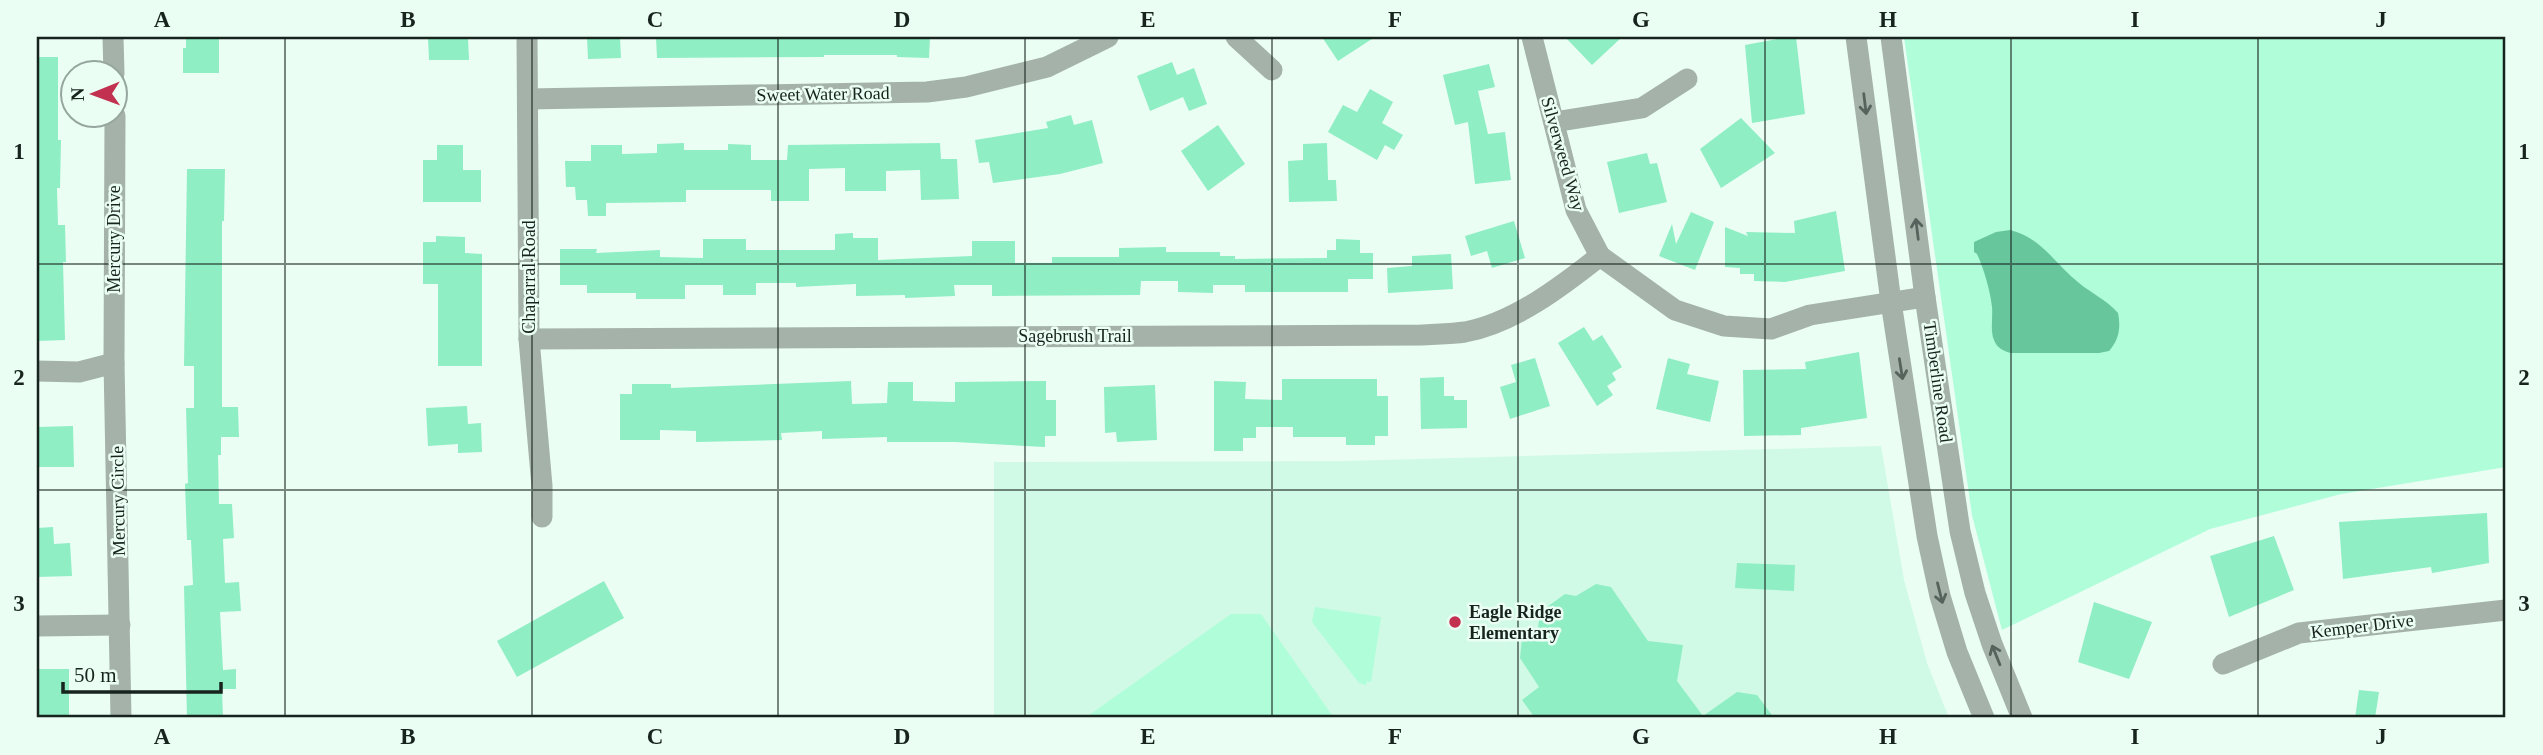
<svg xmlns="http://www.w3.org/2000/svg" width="2543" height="755" font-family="Georgia,serif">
  <rect width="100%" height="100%" fill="#eafef4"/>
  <polygon fill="#d0fae5" points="1881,446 1904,580 1927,663 1949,718 994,718 994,462 1346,461"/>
  <g fill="#affdd9">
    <polygon points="1904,37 2506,37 2506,467 2341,494 2210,529 2002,630 1972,515"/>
    <polygon points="1315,607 1381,617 1371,682 1367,681 1366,685 1359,683 1312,622"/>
    <polygon points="1231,614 1261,614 1334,718 1085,718"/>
  </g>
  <path fill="#68c69d" d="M2010 230C2041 237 2056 265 2079 283 2091 293 2107 300 2118 313 2121 328 2119 340 2109 351L2099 353H2011C2003 351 1997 348 1994 340 1990 331 1993 317 1992 307 1991 293 1983 266 1977 254L1974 252V242L1996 232Z"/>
  <g fill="#8feec3">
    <polygon points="186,37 219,37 219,73 183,73 183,48 186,48"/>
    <polygon points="428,37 468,37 469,60 429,60"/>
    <polygon points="587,37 620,37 621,58 588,59"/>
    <polygon points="656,37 930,37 929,58 897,57 897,55 824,55 824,57 657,58"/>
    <polygon points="1322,37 1375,37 1338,61"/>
    <polygon points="1565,37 1622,37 1592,65"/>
    <polygon points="1788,37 1796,37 1805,114 1752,123 1745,45"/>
    <polygon points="37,57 58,57 58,140 61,140 60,188 57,188 58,225 65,225 66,262 63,262 65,340 37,341"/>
    <polygon points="1172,62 1177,75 1194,68 1207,104 1189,111 1183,97 1150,111 1137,76"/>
    <polygon points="1489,64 1495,87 1478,91 1488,134 1505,132 1511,180 1475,184 1468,122 1455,125 1443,75"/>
    <polygon points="1370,89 1393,102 1382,123 1403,135 1394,150 1385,145 1377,160 1328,132 1343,105 1357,112"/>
    <polygon points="1071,115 1074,125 1092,120 1103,163 1060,174 993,183 989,162 979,163 975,140 1048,128 1046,122"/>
    <polygon points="1741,118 1775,153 1721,188 1700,149"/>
    <polygon points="1218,125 1245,164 1208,191 1181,151"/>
    <polygon points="684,143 684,150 728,150 728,144 751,145 751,160 787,160 788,145 940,143 941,159 957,159 959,199 921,200 920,170 886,171 886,191 845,191 845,168 809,169 809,201 771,201 771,190 686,190 686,202 606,203 606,216 588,216 587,200 576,200 575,187 566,187 565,161 591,161 591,145 622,145 622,154 657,153 657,144"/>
    <polygon points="1327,143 1328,180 1336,180 1337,201 1289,202 1288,161 1303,160 1303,144"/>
    <polygon points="437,145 463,145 463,170 481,170 481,202 423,202 423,160 437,160"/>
    <polygon points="1647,153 1650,164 1657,163 1667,202 1619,213 1607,162"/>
    <polygon points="187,169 225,169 224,221 222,221 222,407 238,407 239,437 221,437 221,455 218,455 219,504 232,504 234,538 223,539 225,583 239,582 241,611 220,612 223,670 236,669 236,689 222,689 223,718 187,718 184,586 193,585 191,540 187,540 185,484 188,483 186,408 194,408 194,366 184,366"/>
    <polygon points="1836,211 1845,271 1785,282 1754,281 1754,274 1740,274 1740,268 1725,267 1725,227 1748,236 1746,232 1795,233 1794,221"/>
    <polygon points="1691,212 1714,222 1695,270 1659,256 1672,224 1676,244"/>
    <polygon points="1514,221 1525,258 1492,268 1487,251 1471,256 1465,236"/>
    <polygon points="853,233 853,238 878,238 878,260 972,256 972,241 1015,241 1015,263 1052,263 1052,257 1119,257 1119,248 1166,247 1166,252 1220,252 1220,256 1235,256 1235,259 1327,258 1327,250 1336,250 1336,239 1360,240 1360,253 1373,253 1373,279 1348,279 1348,292 1245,292 1245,285 1213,285 1213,293 1178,292 1178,281 1141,281 1140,295 992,296 992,285 954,285 955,296 905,298 905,295 856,296 856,284 796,287 796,283 756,283 756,295 723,295 723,285 685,285 685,299 636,299 636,293 587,293 587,285 560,285 560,249 597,249 596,253 660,250 660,257 703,258 703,239 746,239 746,250 835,250 835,234"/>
    <polygon points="436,236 465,237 465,253 482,254 482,366 438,366 438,284 423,284 423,242 436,242"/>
    <polygon points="1451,254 1453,289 1388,293 1387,268 1412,266 1412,256"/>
    <polygon points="1584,327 1593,341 1602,335 1622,367 1612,373 1616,380 1607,386 1613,395 1597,406 1558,343"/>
    <polygon points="1859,352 1867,418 1801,428 1801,435 1744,436 1743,370 1806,369 1805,362"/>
    <polygon points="1535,358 1550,406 1510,419 1500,387 1516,382 1511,365"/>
    <polygon points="1668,358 1690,364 1687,374 1719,381 1710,422 1656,409"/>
    <polygon points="1444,377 1444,396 1454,396 1454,400 1467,400 1467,428 1421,429 1420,378"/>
    <polygon points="1282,379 1377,379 1377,396 1388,396 1388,436 1375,436 1375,445 1346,445 1346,437 1293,437 1293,427 1256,427 1256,438 1243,438 1243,451 1214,451 1214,381 1246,382 1245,399 1282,400"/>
    <polygon points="851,381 852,404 887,403 888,382 913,382 913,401 955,402 955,382 1046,381 1046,400 1056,400 1056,436 1045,436 1045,447 955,442 887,442 887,437 822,439 822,431 781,433 782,440 696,442 696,431 660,430 660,440 620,440 620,394 632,394 632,384 671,384 671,388"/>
    <polygon points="1155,385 1157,440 1117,442 1116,432 1105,433 1104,387"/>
    <polygon points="467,406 468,424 481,423 482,452 458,453 458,444 428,446 426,408"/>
    <polygon points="73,426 74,467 37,467 37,427"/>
    <polygon points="2487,513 2489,563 2432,573 2431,567 2343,579 2339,522"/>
    <polygon points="53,527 54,544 70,543 72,576 37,577 37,528"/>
    <polygon points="2274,536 2294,590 2229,617 2210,556"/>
    <polygon points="1737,563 1795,565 1794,591 1735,588"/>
    <polygon points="604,581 624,618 517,677 497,641"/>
    <polygon points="1596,584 1611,587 1648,641 1683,645 1677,681 1703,716 1737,692 1757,695 1774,718 1535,718 1522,700 1539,687 1520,658 1522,638 1538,628 1540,612 1565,594 1576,596"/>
    <polygon points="2094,602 2152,622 2129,679 2078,662"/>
    <rect x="37" y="669" width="32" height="49"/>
    <polygon points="2359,690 2379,692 2375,718 2355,718"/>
  </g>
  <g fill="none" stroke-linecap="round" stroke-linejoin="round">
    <g stroke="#a4b2aa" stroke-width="21">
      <polyline points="113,37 114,74"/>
      <polyline points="527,37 529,339 542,486 542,517"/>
      <polyline points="1236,37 1272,70"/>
      <polyline points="1532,37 1576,210 1600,256 1675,310 1724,326 1771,329 1810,315 1925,297"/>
      <polyline points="1856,37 1891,302 1927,536 1940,596 1957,652 1984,718"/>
      <polyline points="1891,37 1925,297 1960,531 1975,593 1992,644 2022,718"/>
      <polyline points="528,99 927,92 966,87 1047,67 1108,37"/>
      <polyline points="115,116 114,363 121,718"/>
      <polyline points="1554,122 1642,108 1687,79"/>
      <path d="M529 339 1421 335C1435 334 1451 334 1465 332 1514 323 1562 286 1600 256"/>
      <polyline points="37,371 79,372 114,363"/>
      <polyline points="37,626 120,625"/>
      <polyline points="2223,664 2299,633 2506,610"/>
    </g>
  </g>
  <defs><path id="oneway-shaft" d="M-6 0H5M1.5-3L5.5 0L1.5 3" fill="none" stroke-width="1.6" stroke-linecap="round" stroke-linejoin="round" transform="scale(1.75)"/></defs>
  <g stroke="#56635c">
    <use href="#oneway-shaft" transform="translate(1865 104) rotate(83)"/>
    <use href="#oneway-shaft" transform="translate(1917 229) rotate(-97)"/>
    <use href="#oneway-shaft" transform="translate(1901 369) rotate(81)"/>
    <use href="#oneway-shaft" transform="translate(1940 593) rotate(76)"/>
    <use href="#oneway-shaft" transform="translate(1996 655) rotate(-112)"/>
  </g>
  <path fill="none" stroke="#17231d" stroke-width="2" stroke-opacity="0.55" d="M285 37V718M532 37V718M778 37V718M1025 37V718M1272 37V718M1518 37V718M1765 37V718M2011 37V718M2258 37V718M37 264H2506M37 490H2506"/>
  <circle fill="#c23250" stroke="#eafef4" stroke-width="2.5" cx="1455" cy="622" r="7"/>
  <g text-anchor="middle" stroke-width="5" stroke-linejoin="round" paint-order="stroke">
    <g font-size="18" fill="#17231d" stroke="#eafef4">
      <text transform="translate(823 94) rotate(-1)" y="6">Sweet Water Road</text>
      <text transform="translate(1563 154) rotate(74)" y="6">Silverweed Way</text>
      <text transform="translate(114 239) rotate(-90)" y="6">Mercury Drive</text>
      <text transform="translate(529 277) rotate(-90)" y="6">Chaparral Road</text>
      <text x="1075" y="342">Sagebrush Trail</text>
      <text transform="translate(1938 382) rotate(82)" y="6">Timberline Road</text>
      <text transform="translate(118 501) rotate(-91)" y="6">Mercury Circle</text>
      <text transform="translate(2362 626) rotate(-7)" y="6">Kemper Drive</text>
    </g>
    <g font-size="18" font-weight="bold" fill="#17231d" stroke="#eafef4" text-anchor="start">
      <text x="1469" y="618">Eagle Ridge<tspan x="1469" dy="21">Elementary</tspan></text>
    </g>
  </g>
  <rect width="2543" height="755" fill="none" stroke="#eafef4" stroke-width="77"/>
  <g transform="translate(94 94) rotate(269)"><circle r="33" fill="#eafef4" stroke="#96a69e" stroke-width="2"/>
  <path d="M0-5L12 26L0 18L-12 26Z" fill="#c23250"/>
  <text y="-10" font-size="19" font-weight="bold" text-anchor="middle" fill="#17231d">N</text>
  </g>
  <path d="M63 682v10h158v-10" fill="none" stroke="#17231d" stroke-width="3.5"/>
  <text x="74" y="682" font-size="21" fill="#17231d" stroke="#eafef4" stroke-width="5" paint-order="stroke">50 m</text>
  <rect x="38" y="38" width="2466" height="678" fill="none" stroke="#17231d" stroke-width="2.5"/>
  <g font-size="23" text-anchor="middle" font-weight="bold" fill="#17231d">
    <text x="162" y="27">A</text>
    <text x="408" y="27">B</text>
    <text x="655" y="27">C</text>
    <text x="902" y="27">D</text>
    <text x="1148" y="27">E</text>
    <text x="1395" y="27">F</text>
    <text x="1641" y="27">G</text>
    <text x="1888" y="27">H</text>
    <text x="2135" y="27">I</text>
    <text x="2381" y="27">J</text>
    <text x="19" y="159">1</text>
    <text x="2524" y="159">1</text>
    <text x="19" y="385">2</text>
    <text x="2524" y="385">2</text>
    <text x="19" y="611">3</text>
    <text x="2524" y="611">3</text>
    <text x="162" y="744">A</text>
    <text x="408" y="744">B</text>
    <text x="655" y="744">C</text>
    <text x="902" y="744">D</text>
    <text x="1148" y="744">E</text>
    <text x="1395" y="744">F</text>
    <text x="1641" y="744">G</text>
    <text x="1888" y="744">H</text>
    <text x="2135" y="744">I</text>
    <text x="2381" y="744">J</text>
  </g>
</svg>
